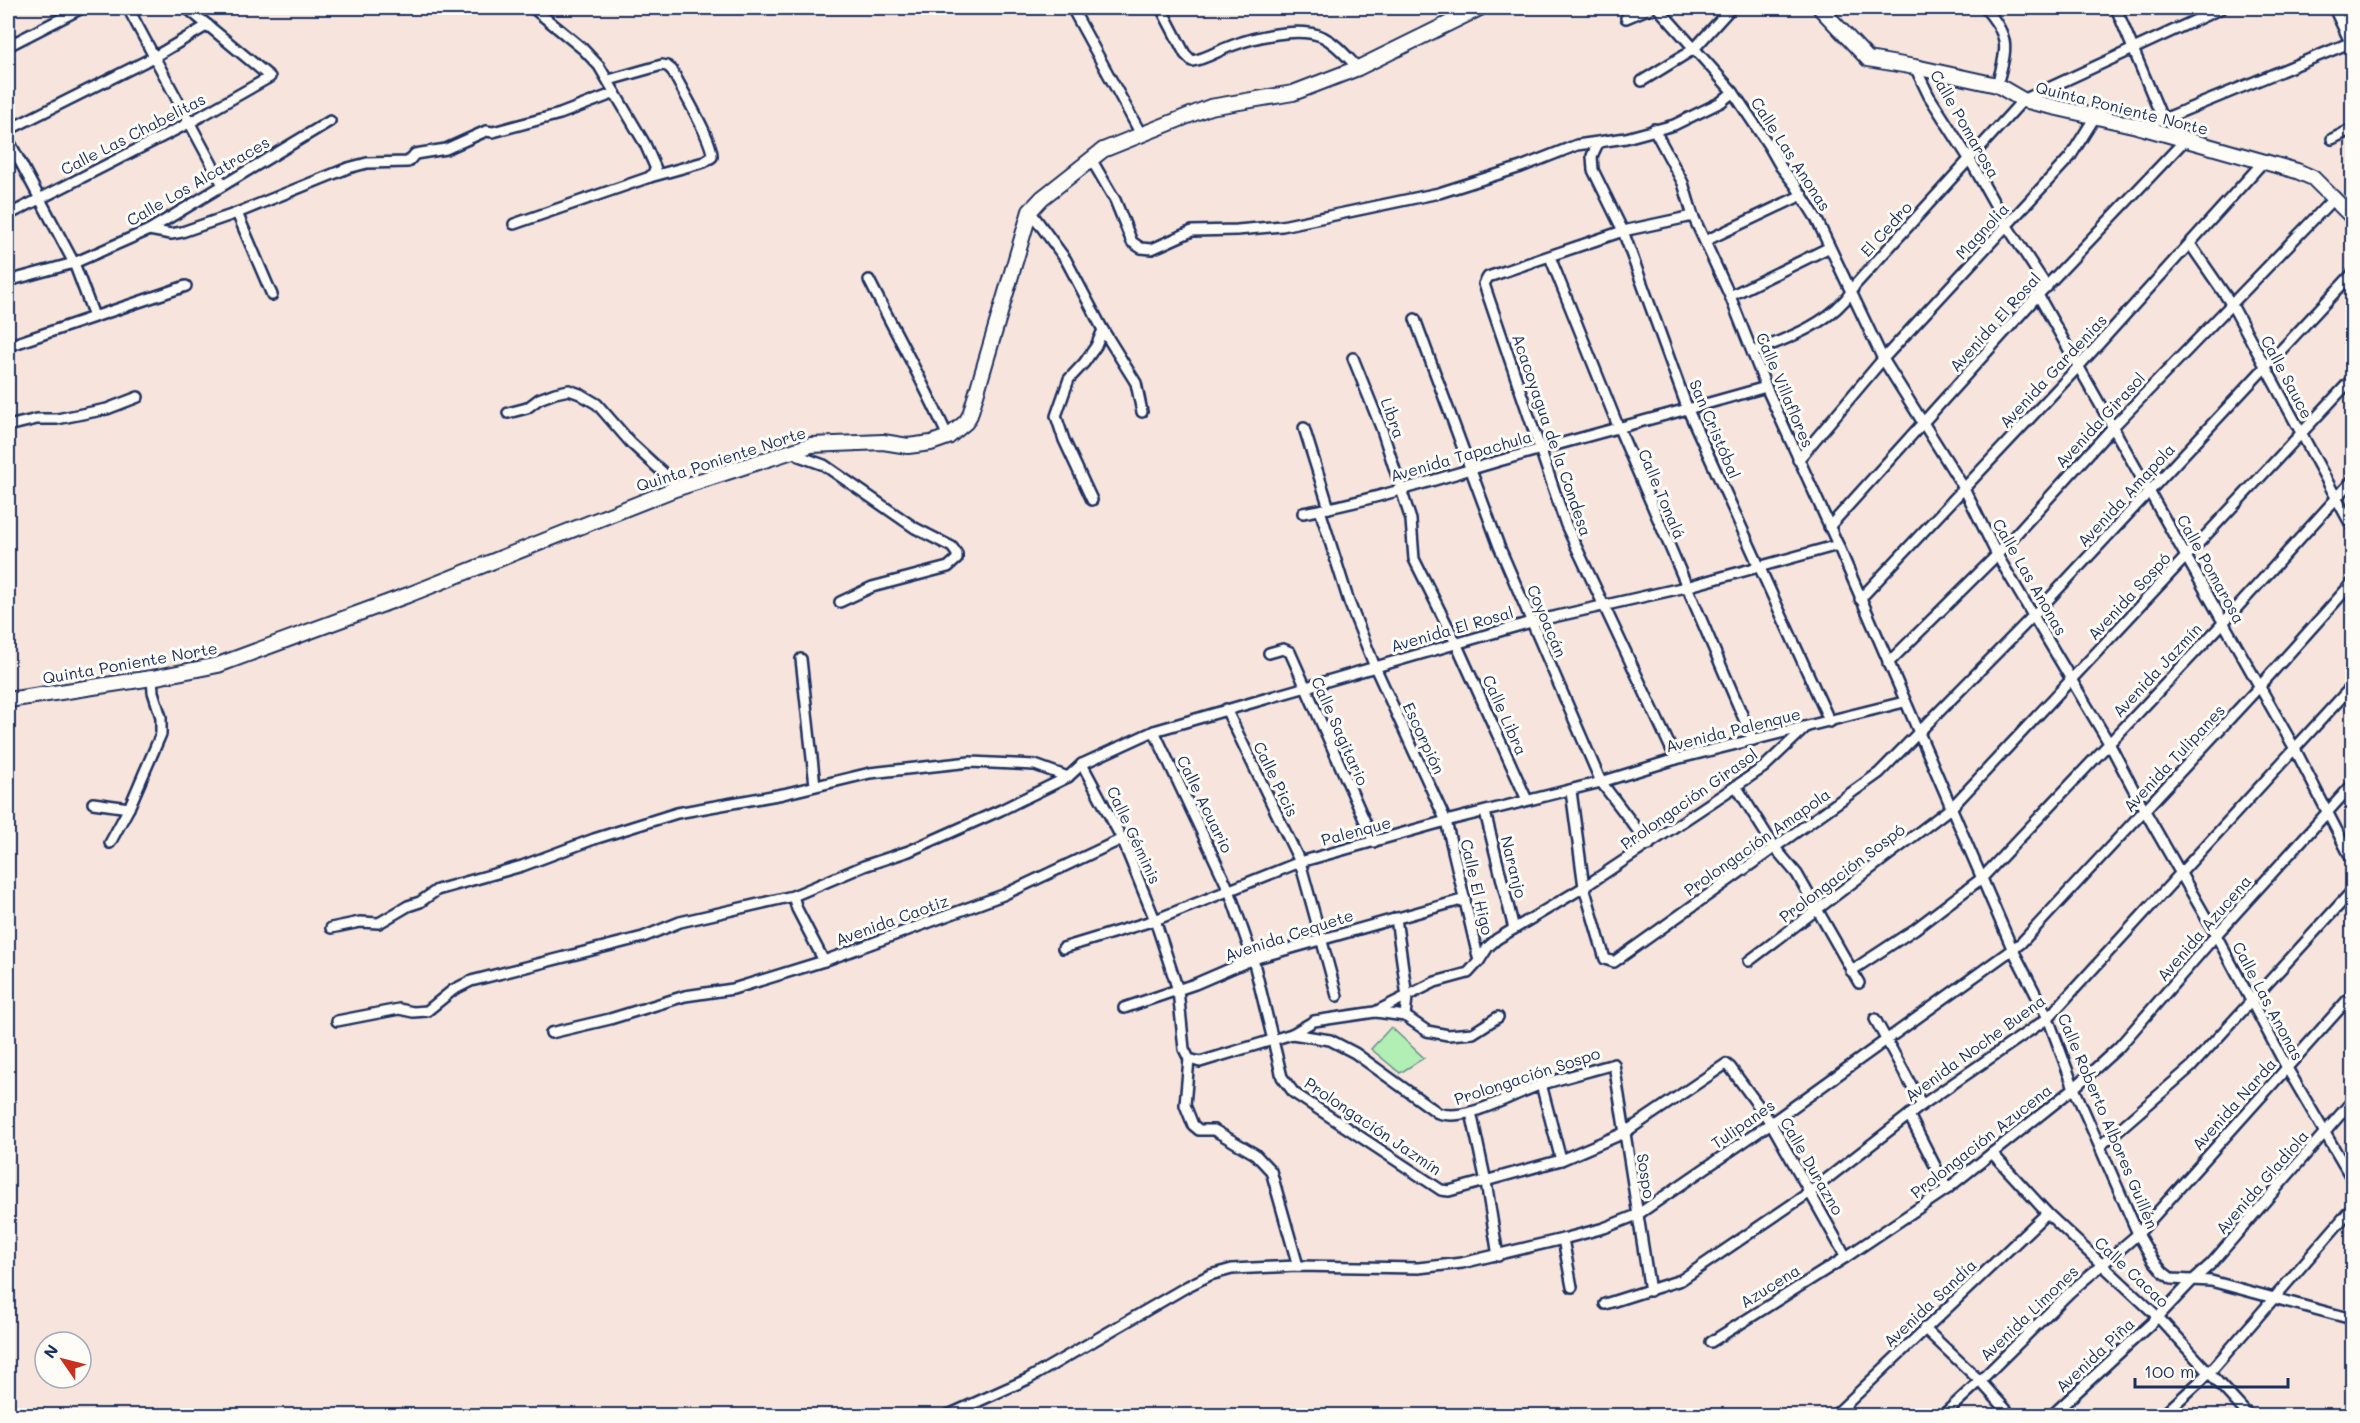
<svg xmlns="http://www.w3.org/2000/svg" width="2360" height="1423" font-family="Mali,sans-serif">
  <rect width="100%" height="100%" fill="#f7e5dd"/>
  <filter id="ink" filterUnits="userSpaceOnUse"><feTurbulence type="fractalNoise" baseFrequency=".0167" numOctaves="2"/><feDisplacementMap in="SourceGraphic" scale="12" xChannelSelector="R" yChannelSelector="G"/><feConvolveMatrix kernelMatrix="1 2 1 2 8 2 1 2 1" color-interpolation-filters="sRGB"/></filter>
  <g filter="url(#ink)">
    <polygon fill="#b2efb5" stroke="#668f8a" stroke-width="1.5" points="1391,1027 1424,1058 1400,1073 1371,1049"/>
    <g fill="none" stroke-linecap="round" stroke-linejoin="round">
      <defs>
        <g id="street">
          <polyline points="128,8 223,185"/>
          <polyline points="533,8 583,49 599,66 645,144 656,169 650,177"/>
          <polyline points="1072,8 1142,136"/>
          <path d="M1161 8 1185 54 1192 61C1206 59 1217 51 1231 46 1254 37 1299 26 1323 37 1337 44 1347 57 1358 68"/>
          <polyline points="1658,8 1733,92 1769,146 1781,167 1796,186 1816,218 1883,359 1964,488 1997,555 2109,743 2145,811 2216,935 2287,1068 2352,1179"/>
          <path d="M1985 8C2011 38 2007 48 1997 85"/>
          <polyline points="2116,8 2162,118"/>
          <polyline points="2334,8 2352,46"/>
          <polyline points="1626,18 1650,8"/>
          <polyline points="8,46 82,8"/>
          <polyline points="1915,67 1929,96 1970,160 2007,226 2047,287"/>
          <polyline points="1642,81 1694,49 1731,8"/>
          <polyline points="2140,126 2171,116 2352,42"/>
          <polyline points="1654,129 1683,183 1693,216 1730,296 1766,387 1838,545 2012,948 2048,1018 2074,1088 2138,1234 2153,1260 2163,1272 2172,1279 2211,1281 2352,1319"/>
          <polyline points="8,130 154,57 208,25"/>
          <polyline points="8,139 74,263 94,316"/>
          <polyline points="2332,139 2352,129"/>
          <polyline points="1598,143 1592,156 1593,170 1623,231 1688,410 1830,722"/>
          <polyline points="1091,159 1115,200 1132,242 1141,248 1152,249 1192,231 1237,230 1282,226 1439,193 1521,167 1577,145 1626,138 1674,125 1721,102 1733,92"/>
          <polyline points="1030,211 1066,260 1103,330 1136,383 1142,412"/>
          <polyline points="237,213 272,295"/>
          <polyline points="8,215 189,123 270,77 187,8"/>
          <path d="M514 224 650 177 704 162 712 157C714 142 680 87 672 70L667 66 662 65 609 80"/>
          <polyline points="149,230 171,234 182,232 237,213 348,168 367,163 408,162 415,154 446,149 486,131 493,132 560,114 615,93"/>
          <polyline points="1705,241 1802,195"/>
          <polyline points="2190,244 2232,305 2352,527"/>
          <polyline points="1550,257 1618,426 1753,740"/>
          <path d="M869 280C895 332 924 383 948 437"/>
          <polyline points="8,281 74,263 149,230 330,121"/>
          <polyline points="2038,295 2295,749 2352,860"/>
          <polyline points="1730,296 1828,248"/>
          <polyline points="1415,319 1499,546 1601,782 1649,845"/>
          <polyline points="8,346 186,286"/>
          <path d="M1753 352C1785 339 1821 327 1844 301 1848 297 1852 290 1855 285L2023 100 2222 8"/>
          <polyline points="1353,358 1382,430 1411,520 1414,559 1456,643 1527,800"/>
          <polyline points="508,413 527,408 539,399 555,393 569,390 580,394 597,404 631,443 670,479 675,489"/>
          <polyline points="8,426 37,419 57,419 107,409 138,397"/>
          <polyline points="1304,428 1329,508"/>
          <polyline points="793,450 799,456 824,465 915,528 952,547 957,554 957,559 948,567 872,587 840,602"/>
          <polyline points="1798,460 1883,359 2070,157 2095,117"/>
          <polyline points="1092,500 1064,440 1056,416 1069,379 1084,363 1096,346 1103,330"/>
          <polyline points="1320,510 1349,602 1375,667 1446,821 1479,961"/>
          <path d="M1303 513C1372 501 1439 478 1506 459 1593 434 1679 412 1766 387"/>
          <polyline points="1829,527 2038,295 2185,140"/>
          <polyline points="1860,599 2079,366 2264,161"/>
          <polyline points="1269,653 1283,649 1290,652 1374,842"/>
          <polyline points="801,659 815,785"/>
          <polyline points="1888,663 1997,555 2112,428 2335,197"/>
          <polyline points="1226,709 1300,862 1337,996"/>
          <polyline points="1154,731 1229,890 1253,959 1282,1077 1294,1093 1441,1190 1449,1191 1561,1160 1624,1133 1726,1064 1730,1067 1771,1123 1846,1257"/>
          <polyline points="1676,759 1566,525 1484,284 1488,277 1623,231 1693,216"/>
          <polyline points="1082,764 1122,839 1155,920 1178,990 1184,1049 1189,1059 1200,1062 1292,1034 1314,1021 1375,1012 1435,982 1468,973 1479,961 1488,947 1497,939 1584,887 1736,786 1764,767 1805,728"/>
          <polyline points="1736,786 1775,848 1797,874 1859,983"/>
          <polyline points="1571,791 1584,887 1605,959 1614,962 1879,773 2034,615 2352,274"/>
          <polyline points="93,803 129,808"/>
          <polyline points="1485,812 1514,929"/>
          <polyline points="110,843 129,808 161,734 161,717 153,692 152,678"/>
          <polyline points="793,896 797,909 824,961"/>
          <polyline points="1396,918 1407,997 1405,1016"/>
          <polyline points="331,928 360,922 379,923 408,906 420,902 437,890 522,866 594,839 677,813 783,794 870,773 970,762 1035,765 1068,777"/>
          <polyline points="1063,948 1155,920 1300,862 1446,821 1601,782 1676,759 1904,702"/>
          <polyline points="1749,961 1952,807 2352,379"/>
          <polyline points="1851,971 1915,929 1982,878 2223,623 2352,481"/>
          <polyline points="1124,1008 1195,984 1253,959 1465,899"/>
          <polyline points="1376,1012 1405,1016 1427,1031 1448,1035 1473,1033 1498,1017"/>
          <polyline points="1875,1019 1922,1105"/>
          <polyline points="337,1021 399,1009 413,1012 427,1011 453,990 471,981 643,937 680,922 793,896 864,866 909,851 1001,810 1068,777 1082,764 1154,731 1531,622 1686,587 1838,545"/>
          <polyline points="551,1033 610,1019 685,996 733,989 824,961 1003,895 1122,839"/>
          <path d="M1292 1034 1330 1040 1355 1053 1438 1113C1467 1123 1513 1093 1543 1084 1566 1077 1590 1071 1614 1064L1650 1291"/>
          <polyline points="1189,1059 1185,1105 1193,1125 1199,1130 1214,1130 1255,1154 1271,1171 1298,1266"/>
          <polyline points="1541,1084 1561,1160"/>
          <polyline points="1471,1112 1486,1182 1498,1256"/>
          <polyline points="1909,1115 1947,1189"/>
          <polyline points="2100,1146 2191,1067 2352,891"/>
          <polyline points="1992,1153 2047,1213 2158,1317 2249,1416"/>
          <polyline points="1563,1239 1572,1287"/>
          <polyline points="1605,1304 1681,1280 1810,1192 1922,1105 2048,1018 2352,686"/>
          <polyline points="1924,1328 1980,1381 2012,1416"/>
          <polyline points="1711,1342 1846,1257 1947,1189 2074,1088 2119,1047 2216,935 2352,785"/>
          <polyline points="946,1416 1028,1379 1188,1286 1210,1275 1232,1269 1298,1266 1418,1268 1462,1263 1563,1239 1604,1228 1637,1215 1771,1123 2021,943 2260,686 2352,583"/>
          <polyline points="1834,1416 2047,1213"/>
          <polyline points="1942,1416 1980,1381 2070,1292 2138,1234 2352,995"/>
          <polyline points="2051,1416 2158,1317 2192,1281 2211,1264 2352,1101"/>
          <polyline points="2162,1416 2210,1372 2352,1208"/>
        </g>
        <g id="secondary">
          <polyline points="1820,8 1868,59 1915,67 1997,85 2023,100 2137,126 2297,171 2313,178 2352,217"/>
          <polyline points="8,700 152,678 218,665 408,595 675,489 811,445 883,442 908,446 931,443 948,437 966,422 970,415 1030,211 1042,198 1103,150 1210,107 1293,93 1358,68 1480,8"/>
        </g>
      </defs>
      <use href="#street" stroke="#1b2f5e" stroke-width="14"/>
      <use href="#secondary" stroke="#1b2f5e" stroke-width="18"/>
      <use href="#street" stroke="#fdfcf7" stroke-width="9"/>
      <use href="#secondary" stroke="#fdfcf7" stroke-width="14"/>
    </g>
  </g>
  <g text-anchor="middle" stroke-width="6" stroke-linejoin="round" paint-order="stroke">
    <g font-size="16" fill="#1b2f5e" stroke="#fdfcf7">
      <text transform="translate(2122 108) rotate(14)" y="6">Quinta Poniente Norte</text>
      <text transform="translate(1965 124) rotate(60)" y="6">Calle Pomarosa</text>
      <text transform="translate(133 134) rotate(-27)" y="6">Calle Las Chabelitas</text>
      <text transform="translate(1791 154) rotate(57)" y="6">Calle Las Anonas</text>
      <text transform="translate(198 181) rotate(-30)" y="6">Calle Los Alcatraces</text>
      <text transform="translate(1886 229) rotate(-48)" y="6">El Cedro</text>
      <text transform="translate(1982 231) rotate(-47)" y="6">Magnolia</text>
      <text transform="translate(1995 322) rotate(-48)" y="6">Avenida El Rosal</text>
      <text transform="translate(2053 371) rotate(-47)" y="6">Avenida Gardenias</text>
      <text transform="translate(2287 377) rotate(62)" y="6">Calle Sauce</text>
      <text transform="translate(1785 390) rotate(67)" y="6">Calle Villaflores</text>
      <text transform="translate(1393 418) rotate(70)" y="6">Libra</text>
      <text transform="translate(2100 420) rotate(-47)" y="6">Avenida Girasol</text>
      <text transform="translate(1715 429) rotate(67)" y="6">San Cristóbal</text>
      <text transform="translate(1552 435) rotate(71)" y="6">Acacoyagua de la Condesa</text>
      <text transform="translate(1461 456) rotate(-16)" y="6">Avenida Tapachula</text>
      <text transform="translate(721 459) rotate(-18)" y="6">Quinta Poniente Norte</text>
      <text transform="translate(1662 494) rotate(67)" y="6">Calle Tonalá</text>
      <text transform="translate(2126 495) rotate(-47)" y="6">Avenida Amapola</text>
      <text transform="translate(2211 569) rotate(61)" y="6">Calle Pomarosa</text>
      <text transform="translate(2030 577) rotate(60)" y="6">Calle Las Anonas</text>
      <text transform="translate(2129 596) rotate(-47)" y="6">Avenida Sospó</text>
      <text transform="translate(1547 621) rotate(67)" y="6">Coyoacán</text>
      <text transform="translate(1452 629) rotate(-16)" y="6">Avenida El Rosal</text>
      <text transform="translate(130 663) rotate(-10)" y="6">Quinta Poniente Norte</text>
      <text transform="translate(2157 670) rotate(-47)" y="6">Avenida Jazmín</text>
      <text transform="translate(1505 715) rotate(66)" y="6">Calle Libra</text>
      <text transform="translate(1733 730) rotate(-14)" y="6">Avenida Palenque</text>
      <text transform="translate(1340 731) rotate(66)" y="6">Calle Sagitario</text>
      <text transform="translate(1424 738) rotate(65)" y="6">Escorpión</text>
      <text transform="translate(2174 758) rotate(-47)" y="6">Avenida Tulipanes</text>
      <text transform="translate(1276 779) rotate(64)" y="6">Calle Picis</text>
      <text transform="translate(1689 799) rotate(-35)" y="6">Prolongación Girasol</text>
      <text transform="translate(1205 804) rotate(64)" y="6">Calle Acuario</text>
      <text transform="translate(1356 831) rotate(-15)" y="6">Palenque</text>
      <text transform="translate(1134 835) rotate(65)" y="6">Calle Géminis</text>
      <text transform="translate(1757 842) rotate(-35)" y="6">Prolongación Amapola</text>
      <text transform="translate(1514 867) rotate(76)" y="6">Naranjo</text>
      <text transform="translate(1842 873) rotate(-37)" y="6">Prolongación Sospó</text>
      <text transform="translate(1477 887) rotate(77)" y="6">Calle El Higo</text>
      <text transform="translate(892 920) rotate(-20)" y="6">Avenida Caotiz</text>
      <text transform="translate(2204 928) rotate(-49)" y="6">Avenida Azucena</text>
      <text transform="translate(1289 935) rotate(-18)" y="6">Avenida Cequete</text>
      <text transform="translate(2268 1001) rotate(62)" y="6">Calle Las Anonas</text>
      <text transform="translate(1975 1048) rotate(-36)" y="6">Avenida Noche Buena</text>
      <text transform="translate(1527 1076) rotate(-18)" y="6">Prolongación Sospo</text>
      <text transform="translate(2234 1104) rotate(-48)" y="6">Avenida Narda</text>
      <text transform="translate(2108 1121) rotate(67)" y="6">Calle Roberto Albores Guillén</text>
      <text transform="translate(1743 1124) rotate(-35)" y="6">Tulipanes</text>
      <text transform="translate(1373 1126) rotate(34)" y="6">Prolongación Jazmín</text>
      <text transform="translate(1981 1141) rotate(-38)" y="6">Prolongación Azucena</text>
      <text transform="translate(1812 1166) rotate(60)" y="6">Calle Durazno</text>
      <text transform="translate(1646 1176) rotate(81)" y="6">Sospo</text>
      <text transform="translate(2262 1182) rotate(-49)" y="6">Avenida Gladiola</text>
      <text transform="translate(2132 1272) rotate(43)" y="6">Calle Cacao</text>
      <text transform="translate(1770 1286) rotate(-32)" y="6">Azucena</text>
      <text transform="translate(1930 1303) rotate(-43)" y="6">Avenida Sandía</text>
      <text transform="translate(2029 1313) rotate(-44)" y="6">Avenida Limones</text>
      <text transform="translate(2095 1355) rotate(-43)" y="6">Avenida Piña</text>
    </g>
  </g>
  <rect width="2360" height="1423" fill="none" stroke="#fdfcf7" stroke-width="30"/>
  <rect x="15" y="15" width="2330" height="1393" fill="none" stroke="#1b2f5e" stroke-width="2" filter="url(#ink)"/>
  <g transform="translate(63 1360) rotate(305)"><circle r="28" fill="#fdfcf7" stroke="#a3aaba" stroke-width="1.5"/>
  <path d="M0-4.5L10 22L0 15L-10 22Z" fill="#c8321e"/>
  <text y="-9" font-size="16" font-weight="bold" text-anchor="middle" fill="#1b2f5e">N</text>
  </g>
  <path d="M2135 1378v9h153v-9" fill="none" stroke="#1b2f5e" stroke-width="3"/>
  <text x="2144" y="1378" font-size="18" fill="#1b2f5e" stroke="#fdfcf7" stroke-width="4.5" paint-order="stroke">100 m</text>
</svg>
